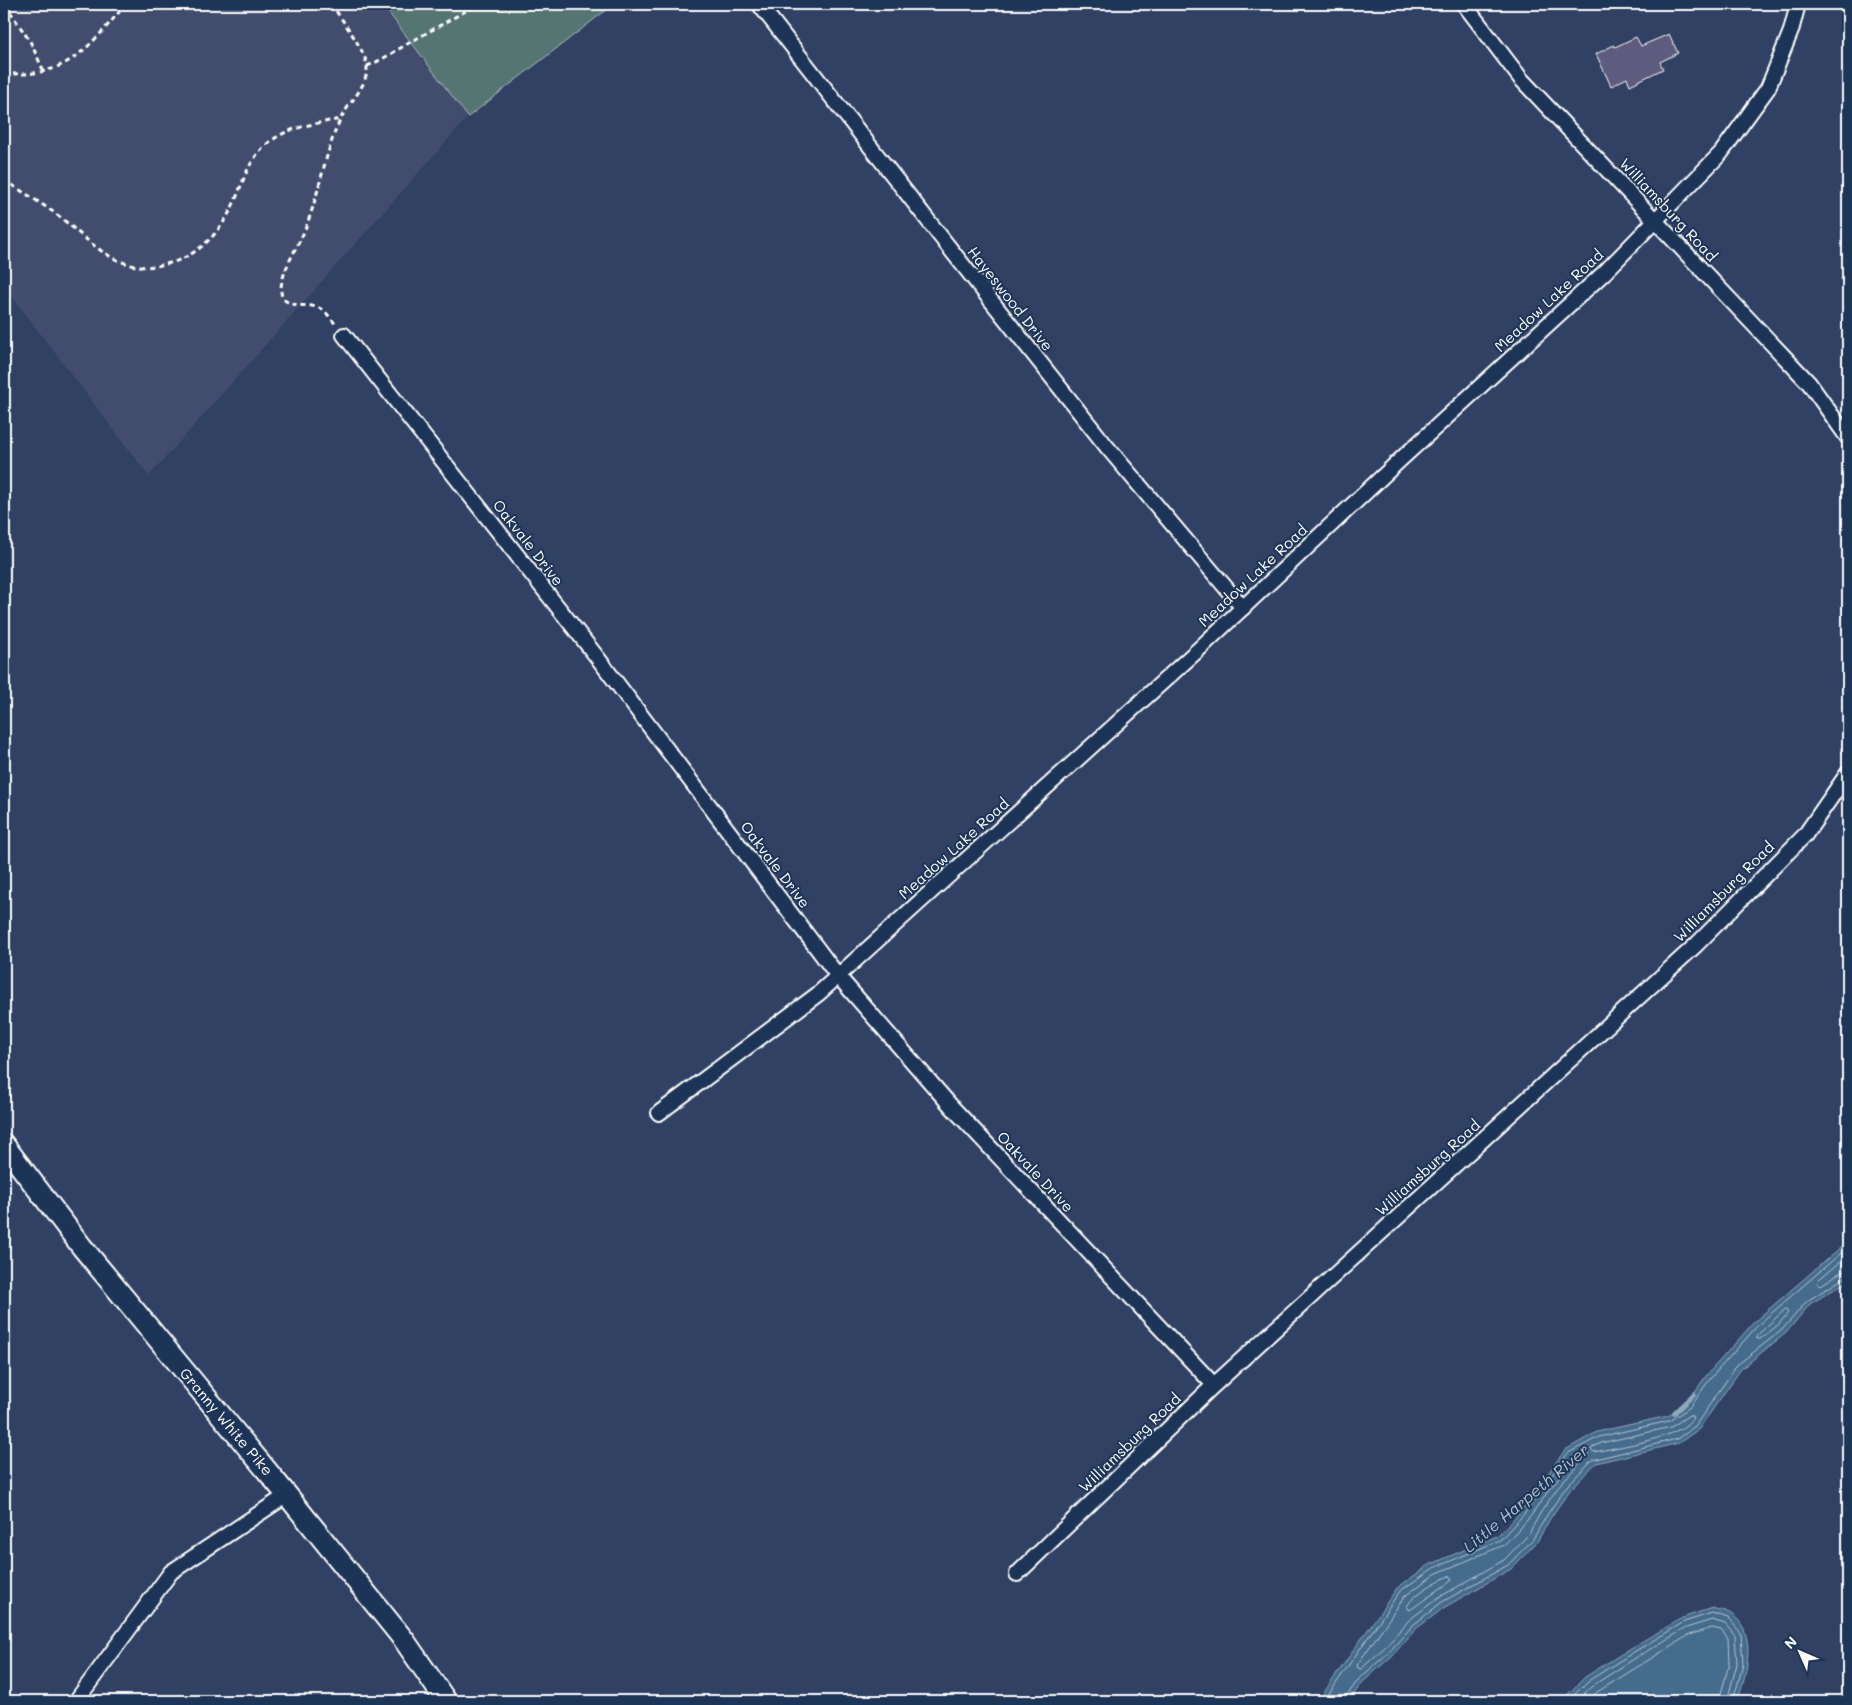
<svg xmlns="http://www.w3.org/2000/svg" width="1852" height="1705" font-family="Mali,sans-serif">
  <rect width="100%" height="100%" fill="#304163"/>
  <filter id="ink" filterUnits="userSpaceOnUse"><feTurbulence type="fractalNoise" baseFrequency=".02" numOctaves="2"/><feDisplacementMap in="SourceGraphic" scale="10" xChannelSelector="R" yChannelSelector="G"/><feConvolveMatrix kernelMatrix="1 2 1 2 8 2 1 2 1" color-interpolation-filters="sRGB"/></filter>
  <g filter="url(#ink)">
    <polygon fill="#424d6e" points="4,4 382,4 468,117 149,476 4,286"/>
    <polygon fill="#557473" stroke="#aabab9" points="382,4 614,4 468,117"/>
    <g fill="#456c8d" stroke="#8fa7bb">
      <polygon points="1848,1241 1848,1281 1810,1304 1786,1333 1741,1369 1699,1429 1679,1443 1596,1463 1570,1490 1551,1517 1537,1542 1511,1569 1445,1607 1416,1629 1392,1656 1362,1683 1349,1701 1318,1701 1397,1588 1429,1565 1497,1536 1521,1511 1565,1450 1597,1432 1668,1416 1686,1404 1706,1376 1755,1321"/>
      <path d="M1712 1608C1717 1610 1726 1610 1731 1614 1758 1630 1747 1677 1737 1701H1561L1585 1677 1631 1648 1682 1618Z"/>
    </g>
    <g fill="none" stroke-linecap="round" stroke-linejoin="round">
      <g stroke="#b5c4d1" stroke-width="1">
        <polyline points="1848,1255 1818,1280 1817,1283 1821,1285 1841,1272 1848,1271"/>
        <polygon points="1786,1309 1788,1313 1778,1325 1760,1339 1757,1339 1757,1336"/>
        <path d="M1690 1415 1693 1417C1684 1438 1617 1447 1594 1452L1591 1450 1592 1448 1601 1443 1671 1427Z"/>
        <polygon points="1585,1452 1587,1452 1588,1455 1561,1483 1541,1512 1528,1535 1504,1560 1438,1598 1409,1620 1384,1648 1361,1669 1358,1668 1357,1665 1405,1596 1435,1574 1504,1545 1530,1517 1572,1459"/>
        <path d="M1449 1576 1452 1578 1451 1581 1410 1610 1407 1609V1606C1415 1593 1435 1582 1449 1576Z"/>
        <polyline points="1324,1701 1400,1591 1432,1569 1500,1540 1525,1513 1568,1453 1599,1437 1669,1421 1689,1408 1710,1379 1759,1324 1848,1247"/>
        <polyline points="1345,1701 1346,1697 1358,1680 1389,1652 1413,1625 1442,1602 1508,1565 1533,1539 1547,1515 1566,1487 1592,1460 1677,1439 1695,1426 1737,1365 1782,1330 1807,1301 1844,1278 1848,1277"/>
        <polyline points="1568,1701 1588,1681 1634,1652 1684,1622 1712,1613 1728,1618 1741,1633 1743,1665 1733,1701"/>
        <polyline points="1577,1701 1592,1686 1637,1657 1686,1628 1712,1620 1725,1624 1735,1636 1737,1664 1727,1701"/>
        <polyline points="1587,1701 1597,1692 1689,1635 1712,1628 1721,1630 1728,1639 1729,1664 1719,1701"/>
      </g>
      <polyline stroke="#8fa7bb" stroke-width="5" points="1674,1413 1694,1394"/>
    </g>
    <polygon fill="#5d5c7e" stroke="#fff" points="1669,34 1678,53 1660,62 1663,69 1630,85 1627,78 1611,86 1596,54 1614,45 1615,47 1636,37 1641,46"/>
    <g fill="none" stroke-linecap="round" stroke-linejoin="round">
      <defs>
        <g id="minor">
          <polyline points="759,4 955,255 1107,447 1243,608"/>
          <polyline points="1464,4 1521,79 1809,383 1848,438"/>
          <polyline points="344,335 597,657 838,976 951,1106 1214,1385"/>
          <polyline points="659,1113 818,994 1199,649 1400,460 1605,272 1721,153 1768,88 1791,31 1798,4"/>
          <polyline points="1017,1574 1214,1385 1696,945 1805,835 1848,773"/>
          <polyline points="76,1701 171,1572 287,1495"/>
        </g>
        <polyline id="secondary" points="4,1145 82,1247 287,1495 379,1609 404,1640 446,1701"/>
      </defs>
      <use href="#minor" stroke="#fff" stroke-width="18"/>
      <use href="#secondary" stroke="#fff" stroke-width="24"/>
      <g stroke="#fff" stroke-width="3" stroke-dasharray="5 4" stroke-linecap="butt">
        <polyline points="5,4 31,43 44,72"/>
        <path d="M331 4C340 17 366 51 367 66 368 87 348 103 340 120 323 157 319 199 302 236 296 249 276 282 282 296 287 308 306 304 317 307 325 310 331 318 336 325"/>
        <path d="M367 66C385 59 399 48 416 39 437 27 457 16 478 4"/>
        <path d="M4 73C66 80 89 47 126 4"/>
        <path d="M4 180C20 190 36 200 52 211 76 228 96 253 125 263 139 269 155 267 170 263 200 255 222 230 234 203 243 183 247 163 264 147 284 127 314 124 341 119"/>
      </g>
      <use href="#minor" stroke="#1d3557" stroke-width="14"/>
      <use href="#secondary" stroke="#1d3557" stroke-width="20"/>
    </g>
  </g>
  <g text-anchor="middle" stroke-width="4" stroke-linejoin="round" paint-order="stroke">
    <g font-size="15" fill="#fff" stroke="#1d3557">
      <text transform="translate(1668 210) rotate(47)" y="5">Williamsburg Road</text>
      <text transform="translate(1010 299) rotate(52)" y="5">Hayeswood Drive</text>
      <text transform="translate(1549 301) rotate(-43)" y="5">Meadow Lake Road</text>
      <text transform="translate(528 543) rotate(52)" y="5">Oakvale Drive</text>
      <text transform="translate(1253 576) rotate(-43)" y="5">Meadow Lake Road</text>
      <text transform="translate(954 849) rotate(-42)" y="5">Meadow Lake Road</text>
      <text transform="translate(775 865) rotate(53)" y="5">Oakvale Drive</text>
      <text transform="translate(1724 892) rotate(-45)" y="5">Williamsburg Road</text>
      <text transform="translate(1428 1168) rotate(-42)" y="5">Williamsburg Road</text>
      <text transform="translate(1035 1172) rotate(47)" y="5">Oakvale Drive</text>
      <text transform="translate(226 1422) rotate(50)" y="5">Granny White Pike</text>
      <text transform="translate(1130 1443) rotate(-44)" y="5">Williamsburg Road</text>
    </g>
    <g font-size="16" font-style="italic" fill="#b5c4d1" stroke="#1d3557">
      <text transform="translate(1526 1498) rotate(-40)" y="6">Little Harpeth River</text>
    </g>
  </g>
  <rect width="1852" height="1705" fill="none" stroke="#1d3557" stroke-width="20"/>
  <rect x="10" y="10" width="1832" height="1685" fill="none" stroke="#fff" stroke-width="2" filter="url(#ink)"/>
  <g transform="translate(1800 1652) rotate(315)" stroke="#1d3557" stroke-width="4" paint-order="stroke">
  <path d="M0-4L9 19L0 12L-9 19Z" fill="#ffffff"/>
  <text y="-8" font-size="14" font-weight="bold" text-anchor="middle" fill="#ffffff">N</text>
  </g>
</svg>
